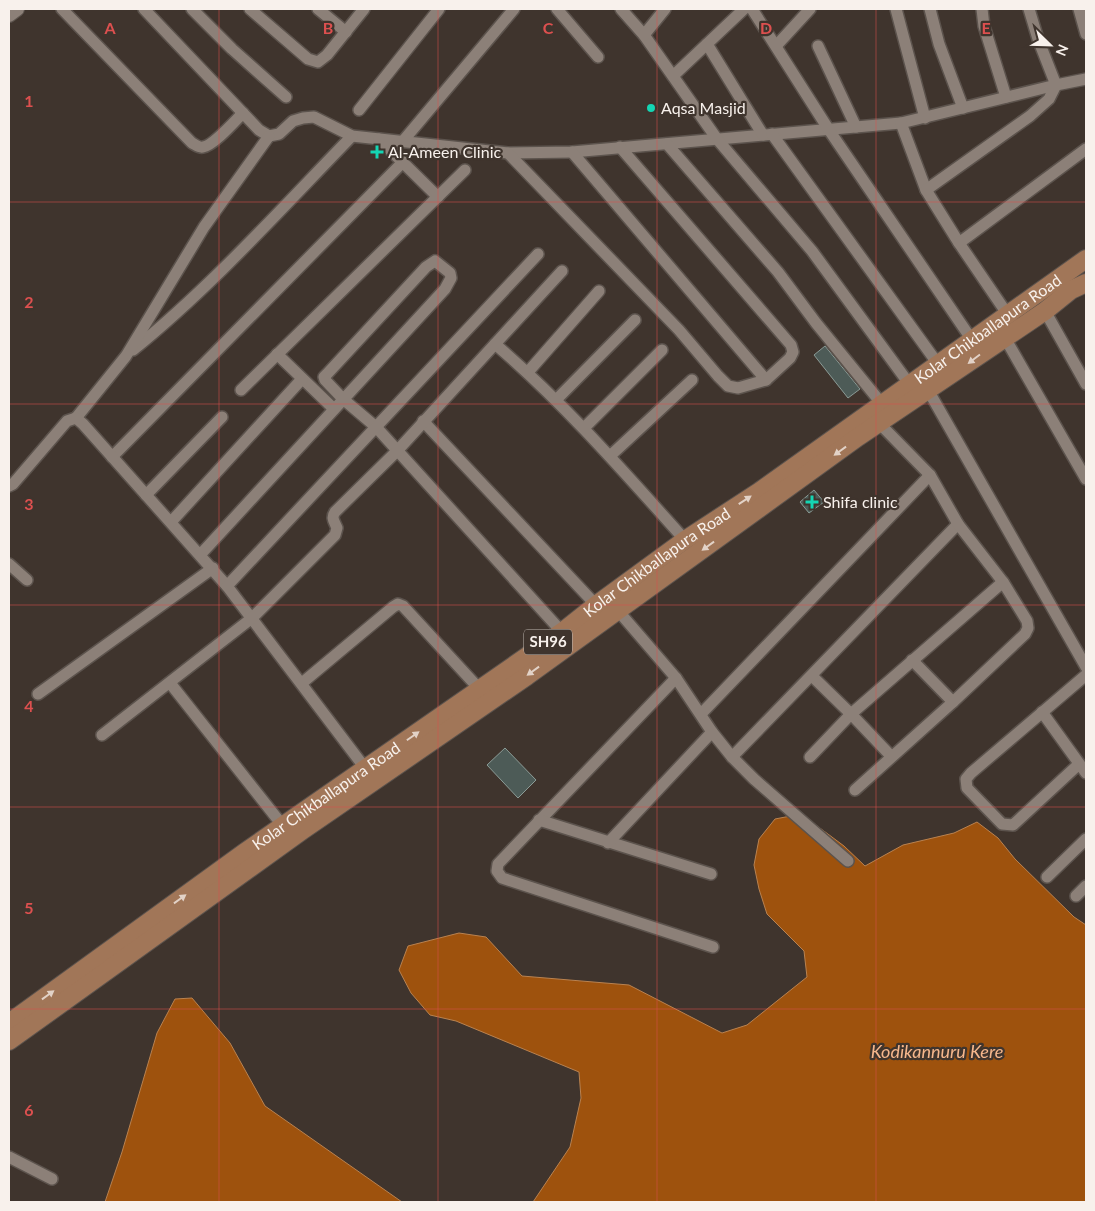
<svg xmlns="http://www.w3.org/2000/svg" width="1095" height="1211" font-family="Lato,sans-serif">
  <rect width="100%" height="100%" fill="#3f342d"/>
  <g fill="#9e520d" stroke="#b98250">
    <polygon points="801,814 844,846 865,866 903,845 954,833 977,822 998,838 1015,859 1074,917 1086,925 1086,1202 533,1202 570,1147 581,1098 579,1072 456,1021 430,1015 411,993 399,970 408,946 459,933 486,937 522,976 629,985 722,1033 747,1025 807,977 804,951 767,914 759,889 754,865 759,839 775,819"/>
    <polygon points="192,998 230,1043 265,1106 402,1202 105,1202 122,1152 157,1033 175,999"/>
  </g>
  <g fill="#4d5b57" stroke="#8b9b96">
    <polygon points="825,346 860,389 848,398 814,355"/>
    <polygon points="814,490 824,502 809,513 800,502"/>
    <polygon points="505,748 536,780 518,798 487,765"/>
  </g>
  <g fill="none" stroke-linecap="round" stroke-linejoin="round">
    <defs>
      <g id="minor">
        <path d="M62 9 192 143C196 145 199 148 203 147 213 146 235 121 243 113"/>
        <polyline points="144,9 259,130 269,136 279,134 293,121 303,118 314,117 352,136 508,153 572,152 901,123 1056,85 1086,79"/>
        <polyline points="192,9 232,49 286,97"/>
        <polyline points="250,9 308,59 318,62 327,55 364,9"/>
        <polyline points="318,9 346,32"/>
        <polyline points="557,9 598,57"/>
        <polyline points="621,9 644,35 717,139 812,251 913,389"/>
        <polyline points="752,9 829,130 972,340"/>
        <polyline points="896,9 925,118"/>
        <polyline points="930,9 939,44 963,108"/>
        <polyline points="982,9 984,26 1006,97"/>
        <polyline points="1079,9 1086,34"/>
        <polyline points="644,35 665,9"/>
        <polyline points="707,44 763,135"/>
        <polyline points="776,46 810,9"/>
        <polyline points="818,46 856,127"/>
        <polyline points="673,76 744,9"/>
        <polyline points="359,110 439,9"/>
        <polyline points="901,123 926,190 959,243 1008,315"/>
        <polyline points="772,134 938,364"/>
        <polyline points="379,139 438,197"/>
        <polyline points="403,141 514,9"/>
        <polyline points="667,144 778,272 816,323 882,404"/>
        <polyline points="572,152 766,380"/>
        <polyline points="508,153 679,330 718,376 728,386 738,388 766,380 790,358 793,352 791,345 620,147"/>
        <polyline points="926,190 1030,116 1049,99 1056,85 1038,39 1029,9"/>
        <polyline points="959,243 1086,149"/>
        <polyline points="1045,311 1086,384"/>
        <polyline points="1005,338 1086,479"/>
        <path d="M495 344C564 403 624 472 685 540"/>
        <path d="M133 350C212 286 281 209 352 136"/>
        <polyline points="277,354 334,409"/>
        <polyline points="528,372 599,291"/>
        <polyline points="241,390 465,170"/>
        <polyline points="928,390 1086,667"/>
        <polyline points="556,400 635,320"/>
        <polyline points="76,418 126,356 204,227 269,136"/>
        <polyline points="423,421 596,605"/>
        <polyline points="584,428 662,350"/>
        <polyline points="610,456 692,380"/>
        <polyline points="112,457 403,162"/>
        <polyline points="9,486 13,484 67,421 76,418 83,424 227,586 365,768"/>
        <polyline points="146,495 222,417"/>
        <polyline points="171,522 302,379"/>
        <polyline points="200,555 445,289 451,278 450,273 435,261 426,267 327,374 324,377 325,380 343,399 376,427 562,632"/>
        <polyline points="9,564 27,580"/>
        <polyline points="227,586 538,254"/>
        <polyline points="614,606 676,678 712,732 732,757 754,779 848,861"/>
        <polyline points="912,660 953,702"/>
        <polyline points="812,676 851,714 891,756"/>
        <polyline points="676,678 498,864 497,871 502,878 713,947"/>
        <polyline points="170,683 283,826"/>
        <polyline points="302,683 393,607 398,604 403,606 484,694"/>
        <polyline points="38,694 213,568"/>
        <polyline points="1042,712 1086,773"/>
        <polyline points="701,714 930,475"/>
        <path d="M102 735 252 618 335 535 337 528C334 521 331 518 335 512L397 451 562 271"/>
        <polyline points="732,757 958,524"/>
        <polyline points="810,757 851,714 1003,582"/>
        <polyline points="1079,764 1013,825 1002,824 967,788 966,779 971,773 1086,675"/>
        <polyline points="855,790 953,702 1025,634 1028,628 1027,621 1003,582 958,524 930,475 879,423"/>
        <polyline points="539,820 711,874"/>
        <polyline points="608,843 712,732"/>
        <polyline points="1047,877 1086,839"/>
        <polyline points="1076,896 1086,886"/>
        <polyline points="9,1157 52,1179"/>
      </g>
      <polyline id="tertiary" points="9,15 17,9"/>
      <g id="primary">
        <path id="s1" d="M9 1023 245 852 562 632 596 605 685 540 760 491 1086 259"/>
        <polyline points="9,1041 303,830 527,676 858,437 1045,311 1071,290 1086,283"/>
      </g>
    </defs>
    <use href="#minor" stroke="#5c534d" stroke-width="14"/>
    <use href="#tertiary" stroke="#5c534d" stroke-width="16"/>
    <use href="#primary" stroke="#5c534d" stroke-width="20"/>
    <use href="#minor" stroke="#8c8078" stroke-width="11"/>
    <use href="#tertiary" stroke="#8c8078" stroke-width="14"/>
    <use href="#primary" stroke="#a17658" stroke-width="18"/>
  </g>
  <defs><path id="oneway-solid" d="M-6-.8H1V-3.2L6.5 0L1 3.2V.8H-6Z" transform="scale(1.25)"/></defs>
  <g fill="#e2d2c7">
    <use href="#oneway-solid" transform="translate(974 359) rotate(143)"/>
    <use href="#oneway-solid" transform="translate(840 451) rotate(144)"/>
    <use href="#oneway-solid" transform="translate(745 500) rotate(-33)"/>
    <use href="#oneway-solid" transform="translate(708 546) rotate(144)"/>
    <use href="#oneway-solid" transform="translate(533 671) rotate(144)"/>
    <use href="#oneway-solid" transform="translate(413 736) rotate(-35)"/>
    <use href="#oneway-solid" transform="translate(180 899) rotate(-36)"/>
    <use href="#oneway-solid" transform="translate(48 995) rotate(-36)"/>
  </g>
  <path fill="none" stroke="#dd504f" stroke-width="1" stroke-opacity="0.55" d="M219 9V1202M438 9V1202M657 9V1202M876 9V1202M9 202H1086M9 404H1086M9 605H1086M9 807H1086M9 1009H1086"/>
  <g fill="#14d5b3" stroke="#3f342d" stroke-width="2">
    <circle cx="651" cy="108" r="5"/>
    <path d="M374.5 144.5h5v5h5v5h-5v5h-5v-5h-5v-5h5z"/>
    <path d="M809.5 494.5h5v5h5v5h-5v5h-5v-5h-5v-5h5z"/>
  </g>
  <g text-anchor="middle" stroke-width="4.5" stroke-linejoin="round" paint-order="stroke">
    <rect fill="#3f342d" stroke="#c0b8b3" stroke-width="1" x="524" y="629.5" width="48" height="25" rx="4"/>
    <g font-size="15" font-weight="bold" fill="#f8f1ec">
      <text x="548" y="647">SH96</text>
    </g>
    <g font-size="16" fill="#f8f1ec" stroke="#3f342d" text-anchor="start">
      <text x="661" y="114">Aqsa Masjid</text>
      <text x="388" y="158">Al-Ameen Clinic</text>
      <text x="823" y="508">Shifa clinic</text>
    </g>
    <g font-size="16" fill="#f8f1ec" stroke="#3f342d">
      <text dy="6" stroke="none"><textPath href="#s1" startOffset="1200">Kolar Chikballapura Road</textPath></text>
      <text dy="6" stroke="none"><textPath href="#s1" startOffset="795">Kolar Chikballapura Road</textPath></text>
      <text dy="6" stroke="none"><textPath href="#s1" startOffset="390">Kolar Chikballapura Road</textPath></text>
    </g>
    <g font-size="18" font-style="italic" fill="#f6b78c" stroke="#3f342d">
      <text x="937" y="1058">Kodikannuru Kere</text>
    </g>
  </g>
  <g font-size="16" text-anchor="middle" font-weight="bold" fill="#dd504f" stroke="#3f342d" stroke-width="4.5" stroke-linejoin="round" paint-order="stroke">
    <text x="110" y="34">A</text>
    <text x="328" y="34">B</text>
    <text x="548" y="34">C</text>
    <text x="766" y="34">D</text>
    <text x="986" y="34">E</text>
    <text x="29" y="107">1</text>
    <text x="29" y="308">2</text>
    <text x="29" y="510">3</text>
    <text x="29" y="712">4</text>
    <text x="29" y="914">5</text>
    <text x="29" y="1116">6</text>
  </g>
  <rect width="1095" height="1211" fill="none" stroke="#f8f1ec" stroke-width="20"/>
  <g transform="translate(1050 45) rotate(113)" stroke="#3f342d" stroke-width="4" paint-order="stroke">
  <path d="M0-4L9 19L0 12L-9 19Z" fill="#f8f1ec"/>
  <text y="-8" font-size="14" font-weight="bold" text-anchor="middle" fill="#f8f1ec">N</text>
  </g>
</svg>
